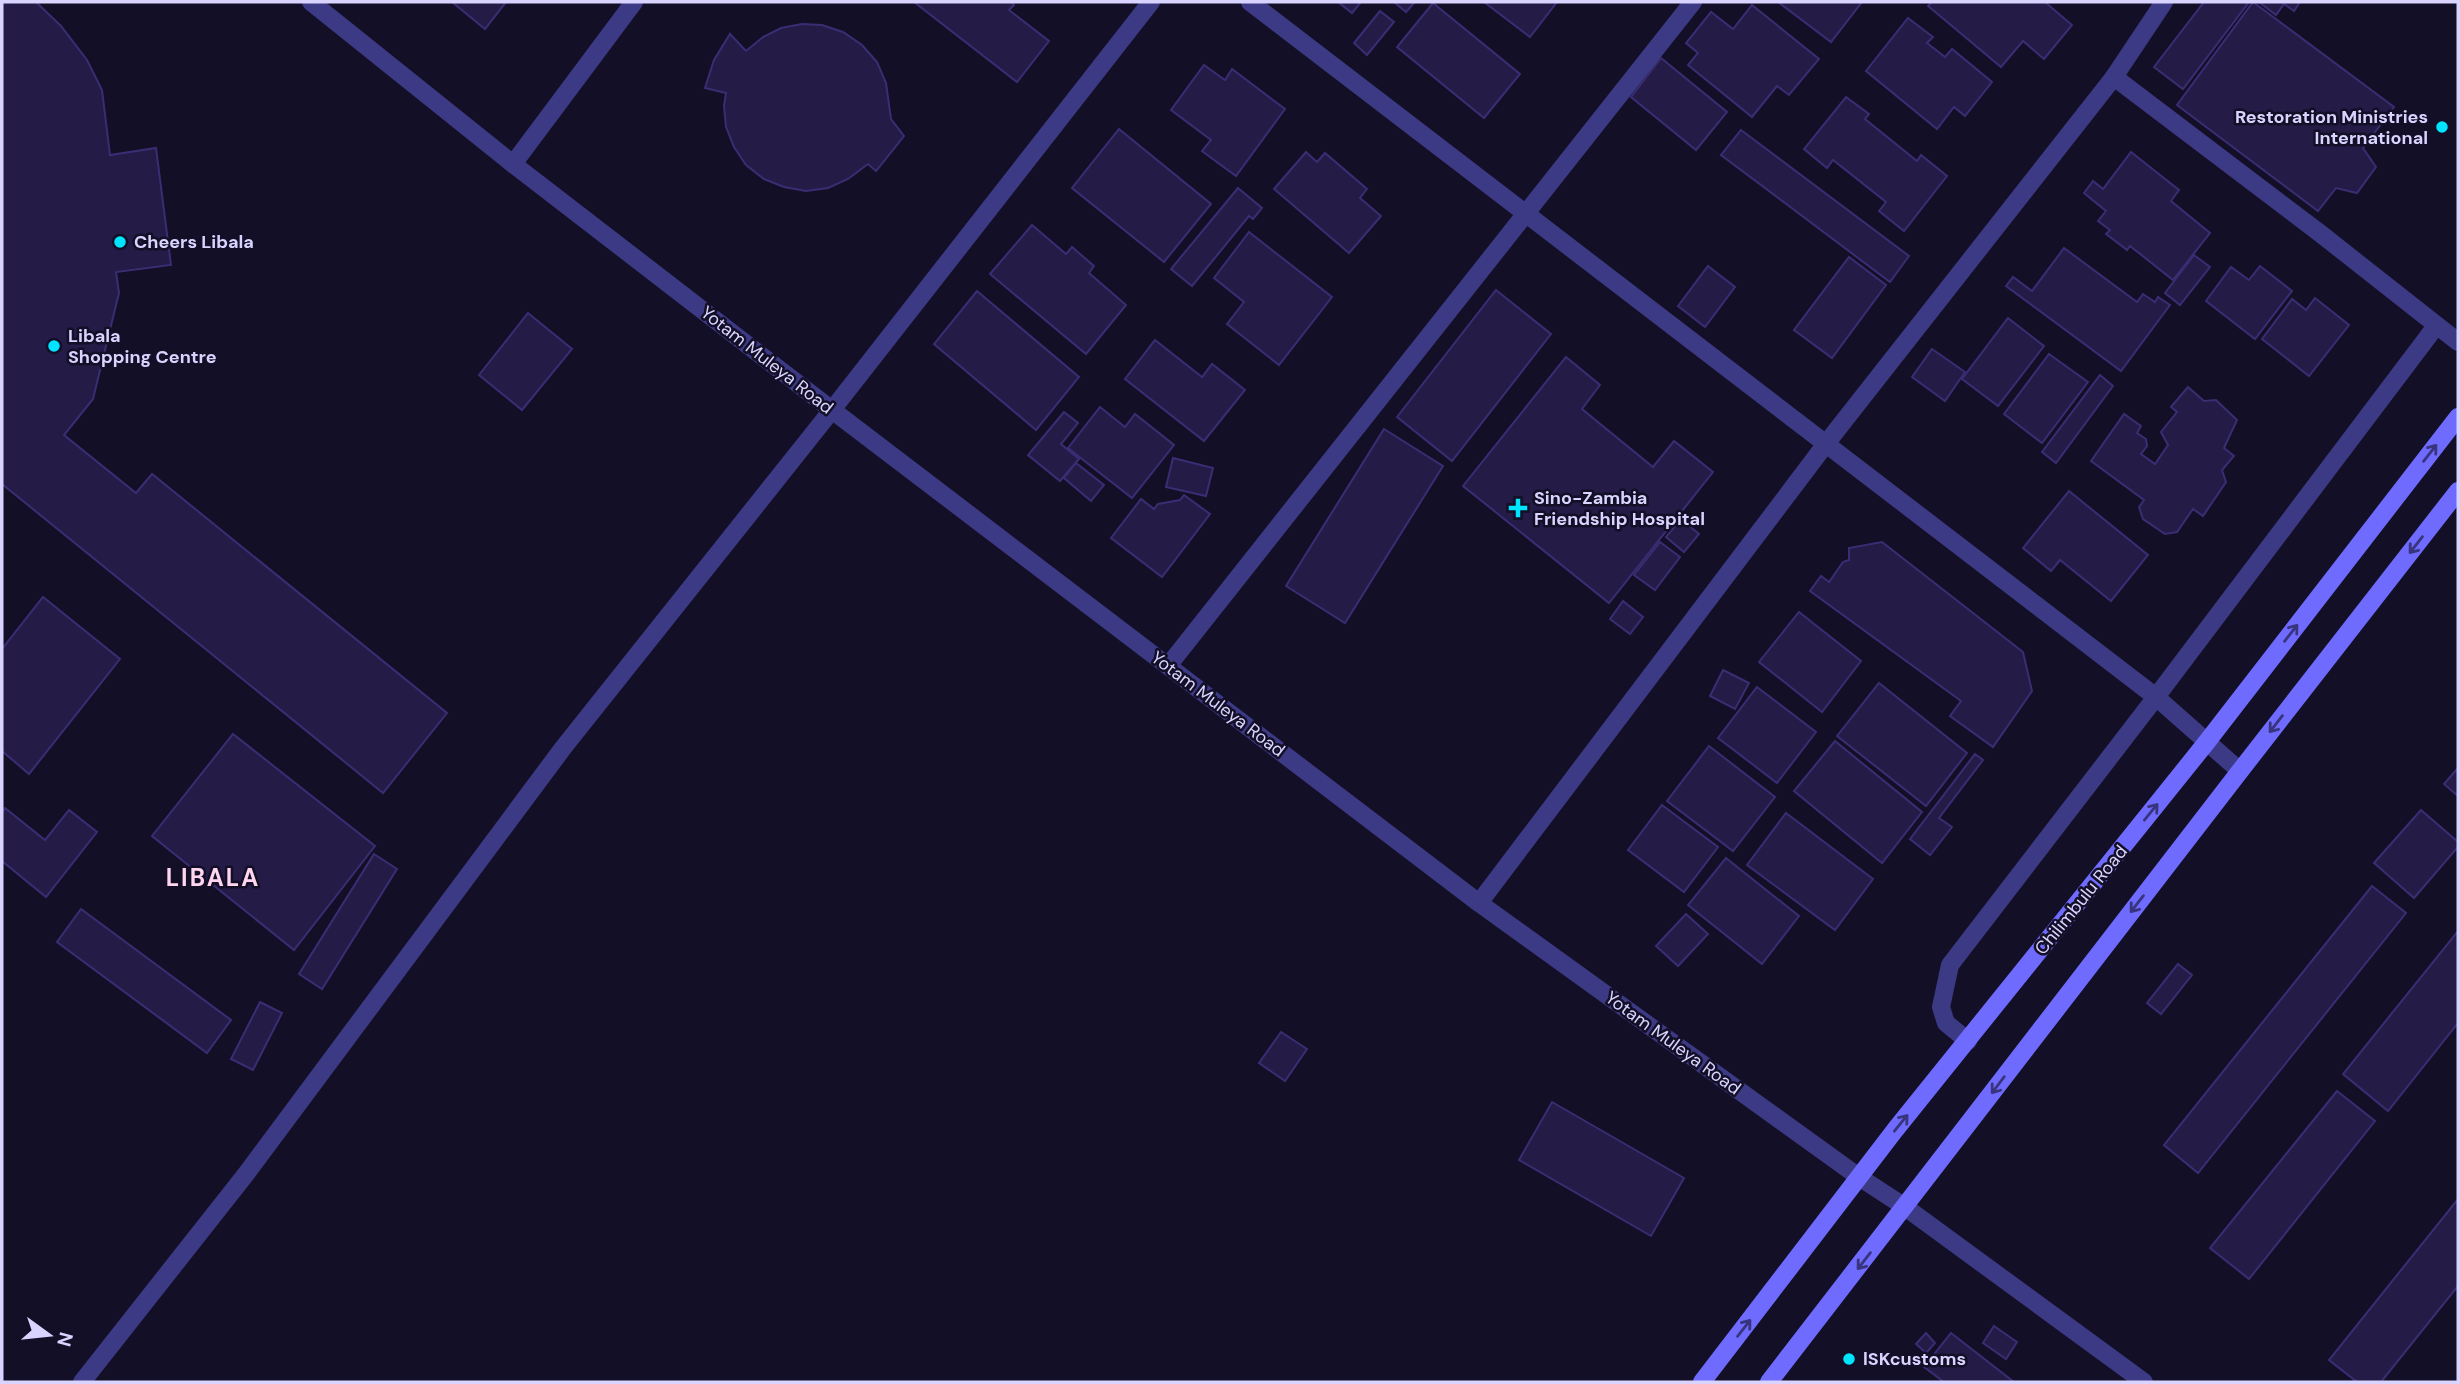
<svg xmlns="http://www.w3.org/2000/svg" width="2460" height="1384" font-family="'DM Sans',sans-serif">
  <rect width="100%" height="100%" fill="#130f26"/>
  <g fill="#241b47" stroke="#3b2d73" stroke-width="2">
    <polygon points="2,2 36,2 61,26 87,60 102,90 110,155 156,148 171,265 116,272 119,293 93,399 64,435 136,493 152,474 447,713 383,793 2,484"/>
    <polygon points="452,2 506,2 485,29"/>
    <polygon points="914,2 1011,2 1014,5 1009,10 1049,41 1017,82"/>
    <polygon points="1338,2 1361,2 1352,13"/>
    <polygon points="1394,2 1415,2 1406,12"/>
    <polygon points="1484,2 1557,2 1530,37"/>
    <polygon points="1778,2 1862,2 1831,42"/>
    <polygon points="1932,2 2045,2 2072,25 2044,59 2023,41 2001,67 1928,6"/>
    <polygon points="2204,2 2249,2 2183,89 2154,67"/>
    <polygon points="2253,2 2394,107 2363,148 2376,167 2357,193 2336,188 2318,211 2177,105"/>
    <polygon points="2259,2 2300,2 2294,11 2284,4 2276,15"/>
    <polygon points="1433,3 1520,74 1484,118 1397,47"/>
    <polygon points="1752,5 1819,59 1789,95 1777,86 1752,117 1688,65 1698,53 1686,43 1711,12 1733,29"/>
    <polygon points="1380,11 1394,22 1367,55 1354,43"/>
    <polygon points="1908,18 1933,37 1927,43 1945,57 1952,49 1992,82 1965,116 1954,107 1937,129 1866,71"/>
    <polygon points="802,24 822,25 843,32 862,45 877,62 886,83 891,119 904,136 876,171 868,164 848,179 828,188 806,191 784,187 764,179 746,165 734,147 726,127 724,106 726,93 705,88 714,60 730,34 746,51 763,37 781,28"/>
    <polygon points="1661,58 1727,112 1696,150 1631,97"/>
    <polygon points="1204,65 1225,80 1232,69 1285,109 1236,176 1202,151 1211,140 1171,110"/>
    <polygon points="1846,97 1869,114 1865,119 1917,161 1921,155 1947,176 1904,231 1879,211 1886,202 1833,160 1827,168 1804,149"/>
    <polygon points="1119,129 1211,204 1164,262 1072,188"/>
    <polygon points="1741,130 1909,256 1890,282 1721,155"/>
    <polygon points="1306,152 1317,162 1325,153 1367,189 1360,198 1381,216 1349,253 1274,189"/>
    <polygon points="2131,152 2179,190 2171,201 2210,233 2173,280 2130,246 2127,250 2106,234 2110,230 2098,221 2106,211 2084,193 2093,181 2103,189"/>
    <polygon points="1238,188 1262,208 1253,219 1249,216 1192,286 1171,269"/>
    <polygon points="1032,225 1066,254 1072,247 1094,266 1089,273 1126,305 1086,354 990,274"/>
    <polygon points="1249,232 1332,297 1279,365 1227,324 1244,302 1214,278"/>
    <polygon points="2064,248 2137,302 2143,294 2155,302 2158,297 2170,305 2121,371 2006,286 2013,277 2032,291"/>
    <polygon points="2194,255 2210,267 2180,305 2165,293"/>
    <polygon points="1849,257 1886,285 1832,358 1794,330"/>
    <polygon points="1708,266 1735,287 1705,327 1678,306"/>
    <polygon points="2260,266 2292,291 2255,339 2206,301 2231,267 2249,280"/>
    <polygon points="1496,290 1551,334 1452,461 1397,417"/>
    <polygon points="977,291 1079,377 1036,430 934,344"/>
    <polygon points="2315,298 2349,325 2309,376 2262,339 2292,299 2306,310"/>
    <polygon points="528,313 572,349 522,410 479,375"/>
    <polygon points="2008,318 2044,346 1998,406 1962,379"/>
    <polygon points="1155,340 1202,377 1212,364 1245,390 1204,441 1125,379"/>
    <polygon points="1932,349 1965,372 1945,401 1912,377"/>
    <polygon points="2049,354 2088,382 2042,443 2004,414"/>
    <polygon points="1566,357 1600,385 1582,409 1653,467 1674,441 1713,472 1609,603 1463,486"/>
    <polygon points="2100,375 2113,386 2056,463 2042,452"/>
    <polygon points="2188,387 2204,401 2216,400 2237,420 2224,448 2234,456 2222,470 2226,482 2203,516 2193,509 2177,532 2165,534 2143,519 2139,507 2144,500 2091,461 2124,414 2141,426 2137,433 2146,439 2147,446 2141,454 2155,464 2168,445 2161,432 2177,412 2171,407"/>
    <polygon points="1100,407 1125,427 1135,414 1174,445 1132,498 1068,448"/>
    <polygon points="1064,412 1078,423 1061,444 1079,459 1060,481 1028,455"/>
    <polygon points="1384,429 1443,466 1345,623 1286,586"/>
    <polygon points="1173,458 1213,468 1206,496 1166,487"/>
    <polygon points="1076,463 1104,485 1091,501 1064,478"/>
    <polygon points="2069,491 2148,555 2111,601 2060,560 2051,571 2023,548"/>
    <polygon points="1184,495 1210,514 1162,577 1111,538 1141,499 1154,509 1158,504 1180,500"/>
    <polygon points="1681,519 1699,534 1684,552 1666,537"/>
    <polygon points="1660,542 1680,557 1655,590 1634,575"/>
    <polygon points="1882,542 2023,652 2032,691 1993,747 1950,716 1961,701 1810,591 1821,576 1829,582 1843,562 1849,560 1849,548"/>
    <polygon points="43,597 120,659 29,774 2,751 2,649"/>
    <polygon points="1623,601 1643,617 1630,634 1610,619"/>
    <polygon points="1799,612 1861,661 1822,712 1759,662"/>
    <polygon points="1723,670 1749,683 1735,709 1710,696"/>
    <polygon points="1879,683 1967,753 1926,806 1837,736"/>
    <polygon points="1757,687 1816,732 1777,783 1718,738"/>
    <polygon points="233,734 375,846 294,950 152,836"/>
    <polygon points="1835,741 1922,812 1882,863 1794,791"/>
    <polygon points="1709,746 1775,797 1733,851 1667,801"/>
    <polygon points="1975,754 1983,760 1939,818 1952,827 1930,855 1910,839"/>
    <polygon points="2458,768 2458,796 2444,784"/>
    <polygon points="1662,805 1718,847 1684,892 1628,850"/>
    <polygon points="5,808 45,840 69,810 97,832 46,897 2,861 2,813"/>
    <polygon points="2421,810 2458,842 2458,847 2414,898 2374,863"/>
    <polygon points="1786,813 1873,879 1835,930 1747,865"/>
    <polygon points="374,854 397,869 322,989 299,974"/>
    <polygon points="1726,858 1799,916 1762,964 1688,905"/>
    <polygon points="2372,886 2406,913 2198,1173 2164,1145"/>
    <polygon points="81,909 231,1020 207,1053 57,942"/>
    <polygon points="1686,914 1708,934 1678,966 1656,946"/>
    <polygon points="2458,931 2458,1023 2388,1111 2343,1074"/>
    <polygon points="2178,964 2192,975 2161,1014 2147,1003"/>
    <polygon points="260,1002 282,1013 253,1070 231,1059"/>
    <polygon points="1281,1032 1307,1049 1285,1081 1259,1063"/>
    <polygon points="2337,1091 2375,1121 2249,1279 2210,1248"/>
    <polygon points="1552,1102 1684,1178 1651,1236 1519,1160"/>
    <polygon points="2458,1199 2458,1286 2381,1382 2357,1382 2329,1360"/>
    <polygon points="1994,1326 2017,1342 2006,1359 1983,1343"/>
    <polygon points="1926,1333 1935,1343 1926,1353 1916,1344"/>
    <polygon points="1951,1333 2014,1382 1944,1382 1924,1367"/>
  </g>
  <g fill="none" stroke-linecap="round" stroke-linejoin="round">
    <g stroke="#3d3a85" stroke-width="18">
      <polyline points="1250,2 2156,697 2240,771"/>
      <polyline points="2114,77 2321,234 2458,342"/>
      <polyline points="513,164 634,2"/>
      <polyline points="1168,666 1693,2"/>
      <polyline points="1479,903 1825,445 2114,77 2164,2"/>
      <polyline points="1968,1041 1946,1023 1941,1007 1950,965 2156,697 2436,326"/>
      <polyline points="82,1382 246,1174 563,748 832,410 1151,2"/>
    </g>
    <polyline stroke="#3d3a85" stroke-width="18" points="311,2 513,164 832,410 1479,903 1859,1177 1905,1207 2144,1382"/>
    <g stroke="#6f6bff" stroke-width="18">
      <polyline points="1702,1382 1895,1130 2206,743 2458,417"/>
      <polyline points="1769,1382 2240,771 2458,491"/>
    </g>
  </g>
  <defs><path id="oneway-shaft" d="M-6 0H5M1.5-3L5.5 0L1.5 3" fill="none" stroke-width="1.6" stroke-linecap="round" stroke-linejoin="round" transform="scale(1.75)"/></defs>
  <g stroke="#38347d">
    <use href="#oneway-shaft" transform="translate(2430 453) rotate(-52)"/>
    <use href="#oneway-shaft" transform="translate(2416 545) rotate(128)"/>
    <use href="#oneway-shaft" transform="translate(2291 633) rotate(-52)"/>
    <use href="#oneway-shaft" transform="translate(2276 724) rotate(128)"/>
    <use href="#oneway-shaft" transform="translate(2151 812) rotate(-51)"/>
    <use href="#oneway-shaft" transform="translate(2137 904) rotate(128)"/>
    <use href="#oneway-shaft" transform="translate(1998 1085) rotate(127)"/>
    <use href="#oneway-shaft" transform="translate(1901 1123) rotate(-51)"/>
    <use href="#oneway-shaft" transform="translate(1864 1261) rotate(128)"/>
    <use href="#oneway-shaft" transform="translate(1744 1328) rotate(-52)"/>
  </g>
  <g fill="#00e5ff" stroke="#130f26" stroke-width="2.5">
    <circle cx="2442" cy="127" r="7"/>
    <circle cx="120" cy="242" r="7"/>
    <circle cx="54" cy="346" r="7"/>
    <path d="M1514.5 497.5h7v7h7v7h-7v7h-7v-7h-7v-7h7z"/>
    <circle cx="1849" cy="1359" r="7"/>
  </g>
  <g text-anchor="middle" stroke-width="5" stroke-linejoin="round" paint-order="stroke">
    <g font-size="18" font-weight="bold" fill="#d9d4ff" stroke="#130f26" text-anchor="start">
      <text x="2428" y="123" text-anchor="end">Restoration Ministries<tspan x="2428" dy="21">International</tspan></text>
      <text x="134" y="248">Cheers Libala</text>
      <text x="68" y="342">Libala<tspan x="68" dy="21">Shopping Centre</tspan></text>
      <text x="1534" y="504">Sino-Zambia<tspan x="1534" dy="21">Friendship Hospital</tspan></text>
      <text x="1863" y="1365">lSKcustoms</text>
    </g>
    <g font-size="18" fill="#d9d4ff" stroke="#130f26">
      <text transform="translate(767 360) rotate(38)" y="6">Yotam Muleya Road</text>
      <text transform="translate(1218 704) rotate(37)" y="6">Yotam Muleya Road</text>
      <text transform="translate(2081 900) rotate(-51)" y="6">Chilimbulu Road</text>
      <text transform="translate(1673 1043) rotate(36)" y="6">Yotam Muleya Road</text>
    </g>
    <g font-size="24" font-weight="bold" letter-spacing="2" fill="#ffd6f0" stroke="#130f26">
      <text x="213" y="886">LIBALA</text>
    </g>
  </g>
  <rect width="2460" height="1384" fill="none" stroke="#d9d4ff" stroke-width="7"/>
  <g transform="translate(49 1335) rotate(105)" stroke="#130f26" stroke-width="5" paint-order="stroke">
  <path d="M0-5L12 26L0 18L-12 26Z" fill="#d9d4ff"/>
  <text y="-10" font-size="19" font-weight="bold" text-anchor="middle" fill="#d9d4ff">N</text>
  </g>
</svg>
